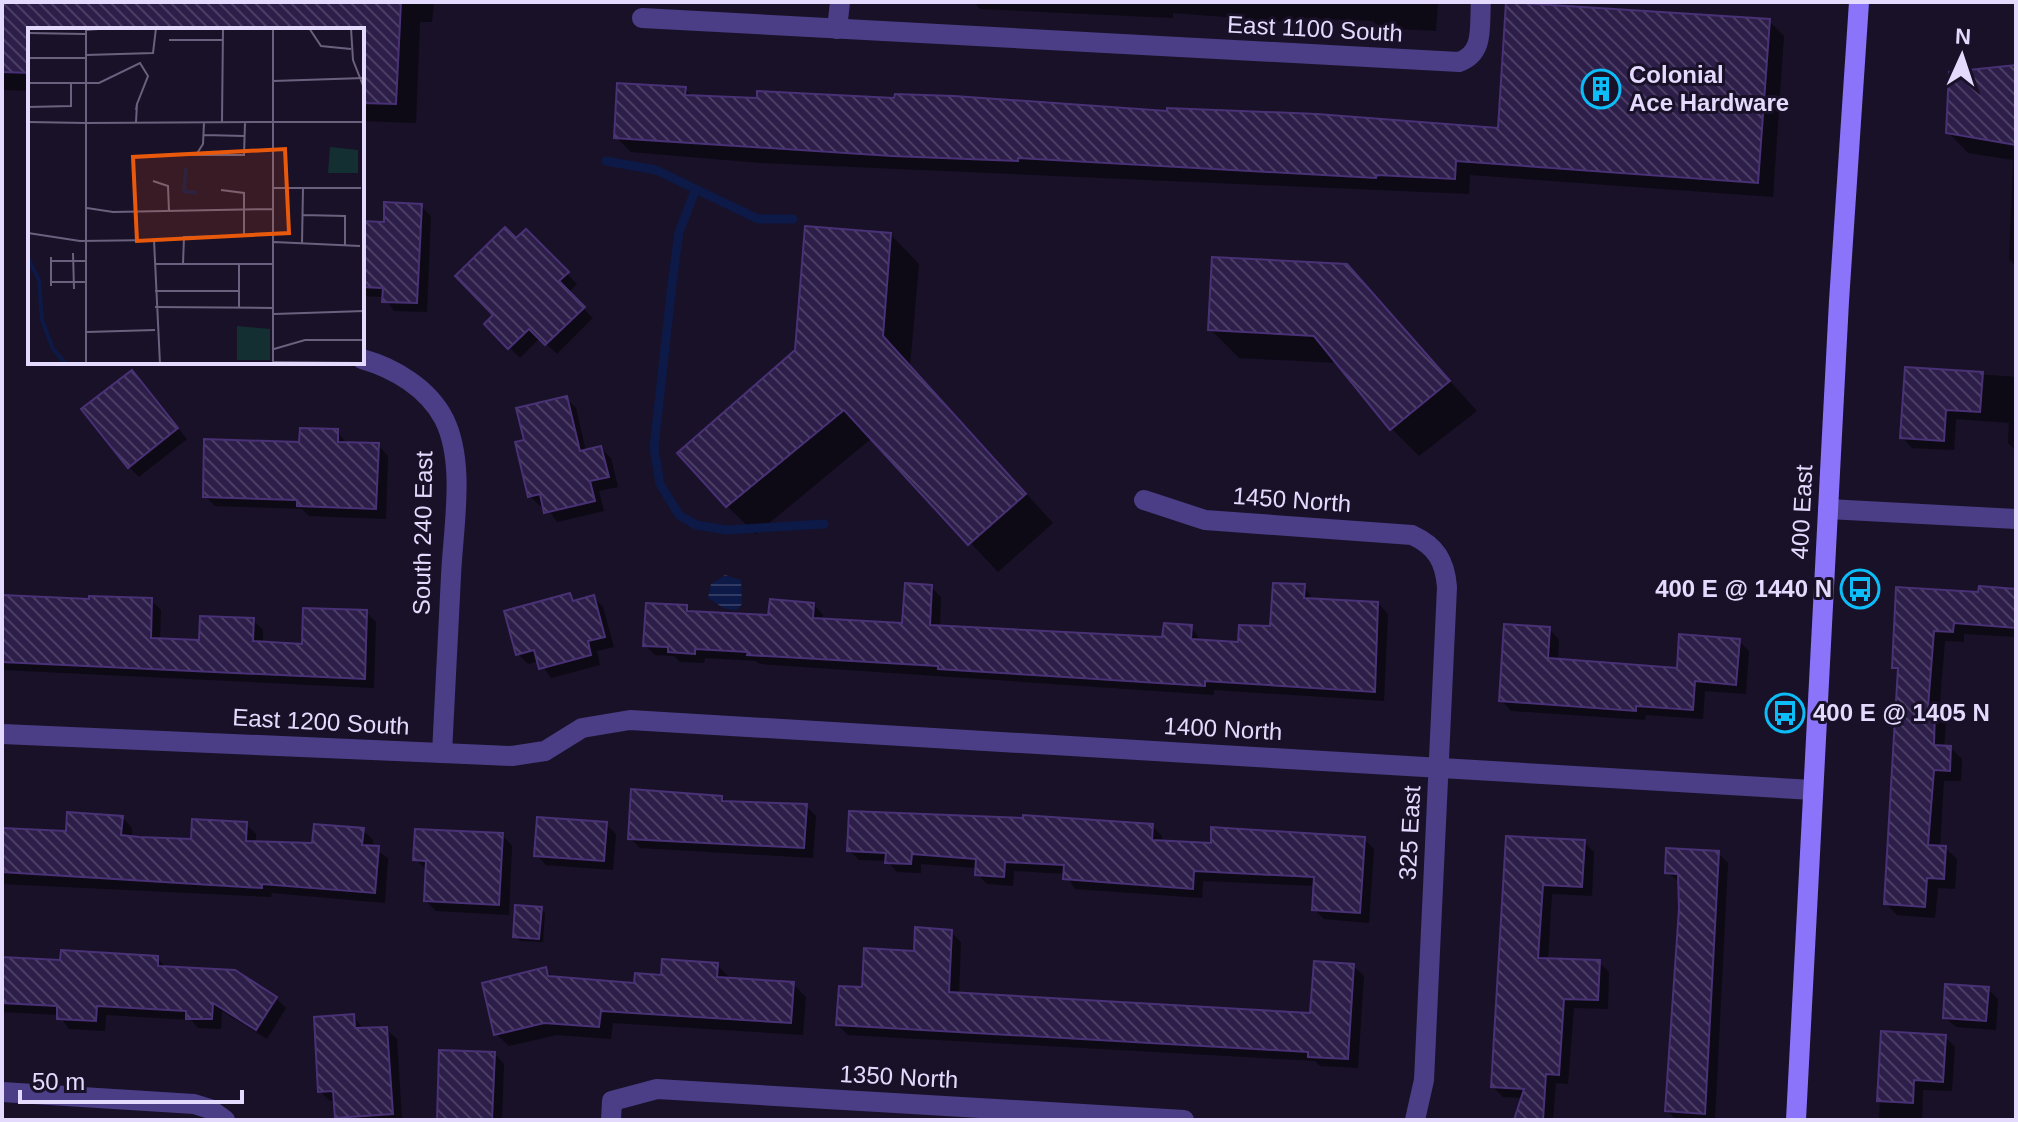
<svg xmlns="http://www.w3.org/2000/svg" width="2018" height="1122" font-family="Helvetica,sans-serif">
  <defs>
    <pattern id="water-rules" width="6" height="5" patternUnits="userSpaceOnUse" patternTransform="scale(2)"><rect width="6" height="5" fill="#0d1946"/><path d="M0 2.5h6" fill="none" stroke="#303a62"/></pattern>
    <pattern id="building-back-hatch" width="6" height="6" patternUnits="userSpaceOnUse" patternTransform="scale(2)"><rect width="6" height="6" fill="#2d1e49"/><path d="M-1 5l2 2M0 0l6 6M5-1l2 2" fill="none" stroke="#4b3e64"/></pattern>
  </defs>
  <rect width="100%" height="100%" fill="#191128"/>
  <polygon fill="url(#water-rules)" points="725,575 741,580 742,604 737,610 725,609 708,598 711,584"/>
  <g fill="#0007">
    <polygon points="2,2 434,2 432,22 420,22 416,123 362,121 362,30 30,30 30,91 2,90"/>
    <polygon points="974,2 1438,2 1436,31 1380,28 1373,21 1301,18 1301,23 1173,13 1173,18 980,9"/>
    <polygon points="1769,21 1784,36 1773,197 1470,175 1469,194 760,163 631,152 616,137 685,89 693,97 1169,113 1500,130"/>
    <polygon points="2016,67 2016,267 2009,259 2013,160 1968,153 1948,132"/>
    <polygon points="421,206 431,216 427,312 394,311 384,297 362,296 362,223 386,224"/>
    <polygon points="891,235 919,264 910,366 1053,523 998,572 872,438 756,534 727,506 797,351"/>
    <polygon points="517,241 536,242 577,284 568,293 593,318 557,354 540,338 520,358 487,324 496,315"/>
    <polygon points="1346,266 1477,411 1419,456 1391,428 1339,363 1239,358 1210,329"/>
    <polygon points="58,362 121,362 62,366"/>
    <polygon points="1906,369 2016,377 2016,451 2008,443 2009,423 1956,419 1954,450 1912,448 1902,437"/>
    <polygon points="132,372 187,439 139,477 129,467"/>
    <polygon points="566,398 576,408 586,451 601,448 611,458 618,487 599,491 604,511 557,522 545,505 540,506 530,496 526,441"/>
    <polygon points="337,431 347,444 378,445 388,456 386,519 309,516 302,509 215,506 205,496 301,444"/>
    <polygon points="1304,586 1314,601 1378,603 1388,614 1384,701 1214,690 1214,695 760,664 756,661 705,658 704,663 680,662 674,656 655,655 645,645 687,607 693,614 770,617 813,604 823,615 822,620 904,625 931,587 941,597 940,628 1164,639 1191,627 1201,641 1240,645 1272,629"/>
    <polygon points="1898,589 1980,594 2016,591 2016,637 1964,634 1964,642 1945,641 1939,714 1946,721 1944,748 1951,748 1962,759 1961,781 1944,781 1940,847 1945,848 1957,859 1955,889 1938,888 1935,918 1897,915 1886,904 1900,673 1894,667"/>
    <polygon points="570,595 576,602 593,597 603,607 614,647 597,651 600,665 551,678 539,661 528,664 518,654"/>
    <polygon points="2,597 151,600 161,610 160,640 201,642 253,620 263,630 263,644 304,646 366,612 376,622 374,688 2,670"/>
    <polygon points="1549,629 1559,640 1558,661 1679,670 1739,641 1749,651 1746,694 1705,691 1703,719 1646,715 1645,720 1511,711 1501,700"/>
    <polygon points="722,797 727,803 806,806 816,816 813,858 640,848 630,838"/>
    <polygon points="122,817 132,828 132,837 193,842 246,824 256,834 256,844 314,845 363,830 373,840 373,848 388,858 385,903 272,893 271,897 2,884 2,819 4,829 68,833"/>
    <polygon points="606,824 616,834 613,870 546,865 536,855"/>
    <polygon points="1152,826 1162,836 1162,843 1213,845 1364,839 1374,849 1369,923 1324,919 1314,909 1315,886 1203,881 1202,898 1075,889 1065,874 1014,871 1013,886 987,884 977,874 977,868 921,864 921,873 897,872 887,861 859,860 849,850"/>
    <polygon points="502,835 512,846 509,915 436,911 426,901 426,869 415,859"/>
    <polygon points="1508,838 1584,842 1594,852 1592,896 1552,894 1548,960 1599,962 1609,972 1608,1009 1574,1008 1568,1084 1556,1083 1553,1120 1516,1120 1523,1098 1503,1097 1493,1087"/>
    <polygon points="1718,853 1728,863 1715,1120 1676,1120 1667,1110 1680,883 1667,872"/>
    <polygon points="541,909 545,913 543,942 520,941 515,936"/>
    <polygon points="951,932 961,942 959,995 1312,1015 1353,966 1364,976 1358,1068 1320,1066 1315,1061 848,1035 838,1025 864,989"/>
    <polygon points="157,958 168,969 276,998 286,1008 267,1039 222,1011 221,1029 198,1028 191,1020 106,1015 105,1031 69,1029 59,1015 2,1012 2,959 62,962"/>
    <polygon points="717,965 730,978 793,984 806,997 803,1035 613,1023 611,1039 557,1035 509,1046 496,1034 545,969 554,978 636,985"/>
    <polygon points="1988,989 1998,999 1996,1030 1956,1027 1945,1017"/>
    <polygon points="354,1017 364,1030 386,1029 397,1039 402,1120 337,1120 336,1101 330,1101 320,1091"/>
    <polygon points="1883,1033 1945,1037 1955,1047 1952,1091 1923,1090 1922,1120 1879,1120"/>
    <polygon points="494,1053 504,1064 502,1120 439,1120"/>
  </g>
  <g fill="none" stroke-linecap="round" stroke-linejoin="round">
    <g stroke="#0d1946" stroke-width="9">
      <polyline points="606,161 656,170 758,219 793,219"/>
      <polyline points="695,191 679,232 672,284 654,448 660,484 679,515 696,525 727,530 824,524"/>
    </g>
  </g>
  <g fill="url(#building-back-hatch)" stroke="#483174" stroke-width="2">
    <polygon points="2,2 401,2 396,104 362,103 362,30 30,30 30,73 2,72"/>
    <polygon points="1506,2 1770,19 1758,183 1456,161 1455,179 1377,175 1376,178 1018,158 1018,161 892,156 614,138 617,83 686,87 685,95 757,98 757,91 894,98 895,94 954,96 1167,111 1167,108 1317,114 1498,128"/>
    <polygon points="2016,65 2016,145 1946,133 1949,72"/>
    <polygon points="384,202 422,204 417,303 382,302 383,288 362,287 362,221 384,222"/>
    <polygon points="805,226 891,233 883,336 1026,494 968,545 844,410 726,507 677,453 795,350"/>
    <polygon points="505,227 516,238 526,229 569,272 559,281 585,307 545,345 529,329 508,349 484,324 493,315 455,276"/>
    <polygon points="1212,257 1347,264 1450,381 1390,430 1314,336 1208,330"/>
    <polygon points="1905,367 1983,372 1980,412 1946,410 1944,441 1900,438"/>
    <polygon points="132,370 178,428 128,468 81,409"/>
    <polygon points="567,396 580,451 601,446 609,477 590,481 595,501 544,513 540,494 528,497 515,442 524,440 516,408"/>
    <polygon points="300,428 338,429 338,442 379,443 376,509 297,506 297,500 203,497 204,439 299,442"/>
    <polygon points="905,583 932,585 930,625 1162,637 1164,623 1192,625 1191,639 1238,642 1239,625 1270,626 1273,583 1305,584 1304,598 1378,602 1375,692 1205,681 1205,686 1033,675 938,669 938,666 747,655 748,652 695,649 695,654 668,652 668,647 643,646 646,603 687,605 687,611 768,615 770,599 814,603 813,618 902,623"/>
    <polygon points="1979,586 2016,589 2016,628 1954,623 1953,632 1934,631 1928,707 1935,707 1934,745 1951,746 1950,771 1934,770 1928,845 1946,846 1944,879 1927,878 1925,907 1884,904 1898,668 1892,668 1896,587 1978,592"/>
    <polygon points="570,593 573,601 594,595 605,637 588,641 591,655 539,669 534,650 516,655 504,611"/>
    <polygon points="2,595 89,599 89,596 152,598 151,638 199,640 200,616 254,618 253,641 302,644 303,608 367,610 365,679 2,662"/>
    <polygon points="1504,624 1550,627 1548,658 1677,668 1679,634 1740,639 1736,685 1695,681 1693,710 1636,706 1636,711 1499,701"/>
    <polygon points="631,789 722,796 722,801 807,804 804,848 628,839"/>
    <polygon points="849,811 1023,818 1023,815 1153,824 1152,840 1211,843 1211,827 1365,837 1360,913 1312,910 1314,877 1194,871 1193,889 1063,879 1064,865 1005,862 1004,877 975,875 976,859 912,854 911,864 885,863 886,853 847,851"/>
    <polygon points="67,812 123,816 121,835 139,837 191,839 192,819 247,822 246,841 312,843 314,824 364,828 362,845 379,846 375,893 262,884 262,888 2,872 2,828 66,831"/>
    <polygon points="537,817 607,822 604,861 534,856"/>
    <polygon points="415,829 503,833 499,905 424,901 426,861 413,860"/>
    <polygon points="1506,836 1585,840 1582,887 1543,885 1538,958 1600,960 1598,1000 1564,999 1559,1075 1546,1074 1543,1120 1514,1120 1524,1089 1491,1087"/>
    <polygon points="1666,848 1719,851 1705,1114 1665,1111 1679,909 1678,874 1665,873"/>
    <polygon points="515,905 542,907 539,939 513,937"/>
    <polygon points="915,927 952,930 949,992 1310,1013 1314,961 1354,964 1348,1059 1308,1057 1308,1052 836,1025 839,986 862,987 864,948 914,951"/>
    <polygon points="61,950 158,956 158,966 235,970 277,997 256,1030 213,1003 212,1019 186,1019 186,1011 97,1006 96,1021 57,1019 57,1006 2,1003 2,957 60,960"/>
    <polygon points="662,959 718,963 717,977 794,982 791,1023 601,1011 599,1027 544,1023 494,1035 482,983 546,967 548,976 634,983 635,973 661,975"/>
    <polygon points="1945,984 1989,987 1986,1021 1943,1018"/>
    <polygon points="354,1014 355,1028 387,1027 393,1114 335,1118 333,1091 318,1092 314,1017"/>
    <polygon points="1881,1031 1946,1035 1943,1082 1914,1080 1913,1103 1877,1101"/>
    <polygon points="439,1050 495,1052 492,1120 437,1120"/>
  </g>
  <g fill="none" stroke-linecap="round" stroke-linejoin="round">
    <g stroke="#4b3e86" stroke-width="20">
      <path d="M642 18 1459 62C1485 53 1479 26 1481 2"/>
      <polyline points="837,29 840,2"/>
      <path d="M362 359C394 368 428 388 444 419 466 463 453 528 451 576 448 635 445 694 442 753"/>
      <path d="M1144 500 1205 520 1412 535C1436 546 1445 561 1447 587L1424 1080 1415 1120"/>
      <polyline points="1828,509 2016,519"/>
      <polyline points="2,734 512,756 545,751 582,728 630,720 1813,790"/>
      <polyline points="2,1092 194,1104 210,1109 225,1120"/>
      <polyline points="611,1120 612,1101 657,1089 1184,1120"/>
    </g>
    <polyline stroke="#8b74fa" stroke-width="20" points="1796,1120 1839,301 1859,2"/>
  </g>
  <defs>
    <symbol id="building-ring" viewBox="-11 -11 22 22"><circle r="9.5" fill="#191128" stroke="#0dbdf7" stroke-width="1.5"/><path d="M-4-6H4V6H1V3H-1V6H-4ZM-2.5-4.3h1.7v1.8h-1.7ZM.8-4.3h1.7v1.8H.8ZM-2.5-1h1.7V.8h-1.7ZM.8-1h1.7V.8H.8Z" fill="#0dbdf7"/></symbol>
    <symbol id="bus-ring" viewBox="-11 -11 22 22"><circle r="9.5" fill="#191128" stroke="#0dbdf7" stroke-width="1.5"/><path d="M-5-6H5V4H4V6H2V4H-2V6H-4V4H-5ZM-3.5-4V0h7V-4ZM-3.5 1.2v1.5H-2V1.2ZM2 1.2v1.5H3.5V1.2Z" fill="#0dbdf7"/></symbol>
  </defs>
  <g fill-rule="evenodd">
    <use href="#building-ring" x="1579" y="67" width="44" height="44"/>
    <use href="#bus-ring" x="1838" y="567" width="44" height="44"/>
    <use href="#bus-ring" x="1763" y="691" width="44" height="44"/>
  </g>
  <g text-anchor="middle" stroke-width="6" stroke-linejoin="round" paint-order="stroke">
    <g font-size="24" fill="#e3dafe" stroke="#191128">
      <text transform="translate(1315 29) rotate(3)" y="8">East 1100 South</text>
      <text transform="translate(1292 500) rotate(4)" y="8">1450 North</text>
      <text transform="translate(1802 512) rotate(-87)" y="8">400 East</text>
      <text transform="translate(423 533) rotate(-89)" y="8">South 240 East</text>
      <text transform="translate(321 722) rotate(3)" y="8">East 1200 South</text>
      <text transform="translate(1223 729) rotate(3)" y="8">1400 North</text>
      <text transform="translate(1410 833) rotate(-87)" y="8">325 East</text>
      <text transform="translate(899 1077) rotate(3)" y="8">1350 North</text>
    </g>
    <g font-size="24" font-weight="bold" fill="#e3dafe" stroke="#191128" text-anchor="start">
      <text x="1629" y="83">Colonial<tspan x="1629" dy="28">Ace Hardware</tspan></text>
      <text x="1832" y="597" text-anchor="end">400 E @ 1440 N</text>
      <text x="1813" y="721">400 E @ 1405 N</text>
    </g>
  </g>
  <g transform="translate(28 28)">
    <rect width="336" height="336" fill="#191128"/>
    <path d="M209 298 242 301V332H209Z" fill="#142f32"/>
    <path d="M302 119 330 122V145H300Z" fill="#142f32"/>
    <path fill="none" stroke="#0d1946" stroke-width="4" d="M158 140 156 163 169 165M0 230 11 252 14 292 25 321 38 336"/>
    <path fill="none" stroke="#6a617e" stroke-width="2" d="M245 0V94H336M281 0 293 18 323 21M323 0 325 32 336 60M58 2 84 0M0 5 57 6M141 12H195M58 27 125 25 128 0M0 30H57M245 53 336 50M0 55H71L112 35 120 48 109 76M0 79 43 78V55M108 82 109 76 108 94M0 94 58 95M194 94 195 0M58 95 245 94V336M176 107 217 108M153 127H216L217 95M168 127 175 116 176 95M125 153 140 158 141 184M246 160H333M59 180 85 184 245 181M275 187 317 188V217M0 205 52 213 126 212 132 336M246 214 332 218M274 216 275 160M45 225 46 261M23 229V258M23 233H58M127 236H245M155 236 156 209 216 208V165L193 162M211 236V280M23 254H58M127 263H211M127 279 245 280M246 286 336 283M59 304 127 302M246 321 277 312H336M246 334 336 335M58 336V0"/>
    <path fill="#e8590c" fill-opacity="0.15" stroke="#e8590c" stroke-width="4" d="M257 121 261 205 109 213 105 129Z"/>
    <rect width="336" height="336" fill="none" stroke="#e3dafe" stroke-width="4"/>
  </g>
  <rect width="2018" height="1122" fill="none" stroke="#e3dafe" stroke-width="8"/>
  <g transform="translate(1962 56) rotate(3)" stroke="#191128" stroke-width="6" paint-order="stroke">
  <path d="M0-6L14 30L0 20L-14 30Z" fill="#e3dafe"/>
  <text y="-12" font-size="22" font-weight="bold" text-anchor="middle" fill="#e3dafe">N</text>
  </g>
  <path d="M20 1090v12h222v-12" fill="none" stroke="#e3dafe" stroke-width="4"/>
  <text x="32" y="1090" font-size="24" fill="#e3dafe" stroke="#191128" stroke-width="6" paint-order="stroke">50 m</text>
</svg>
